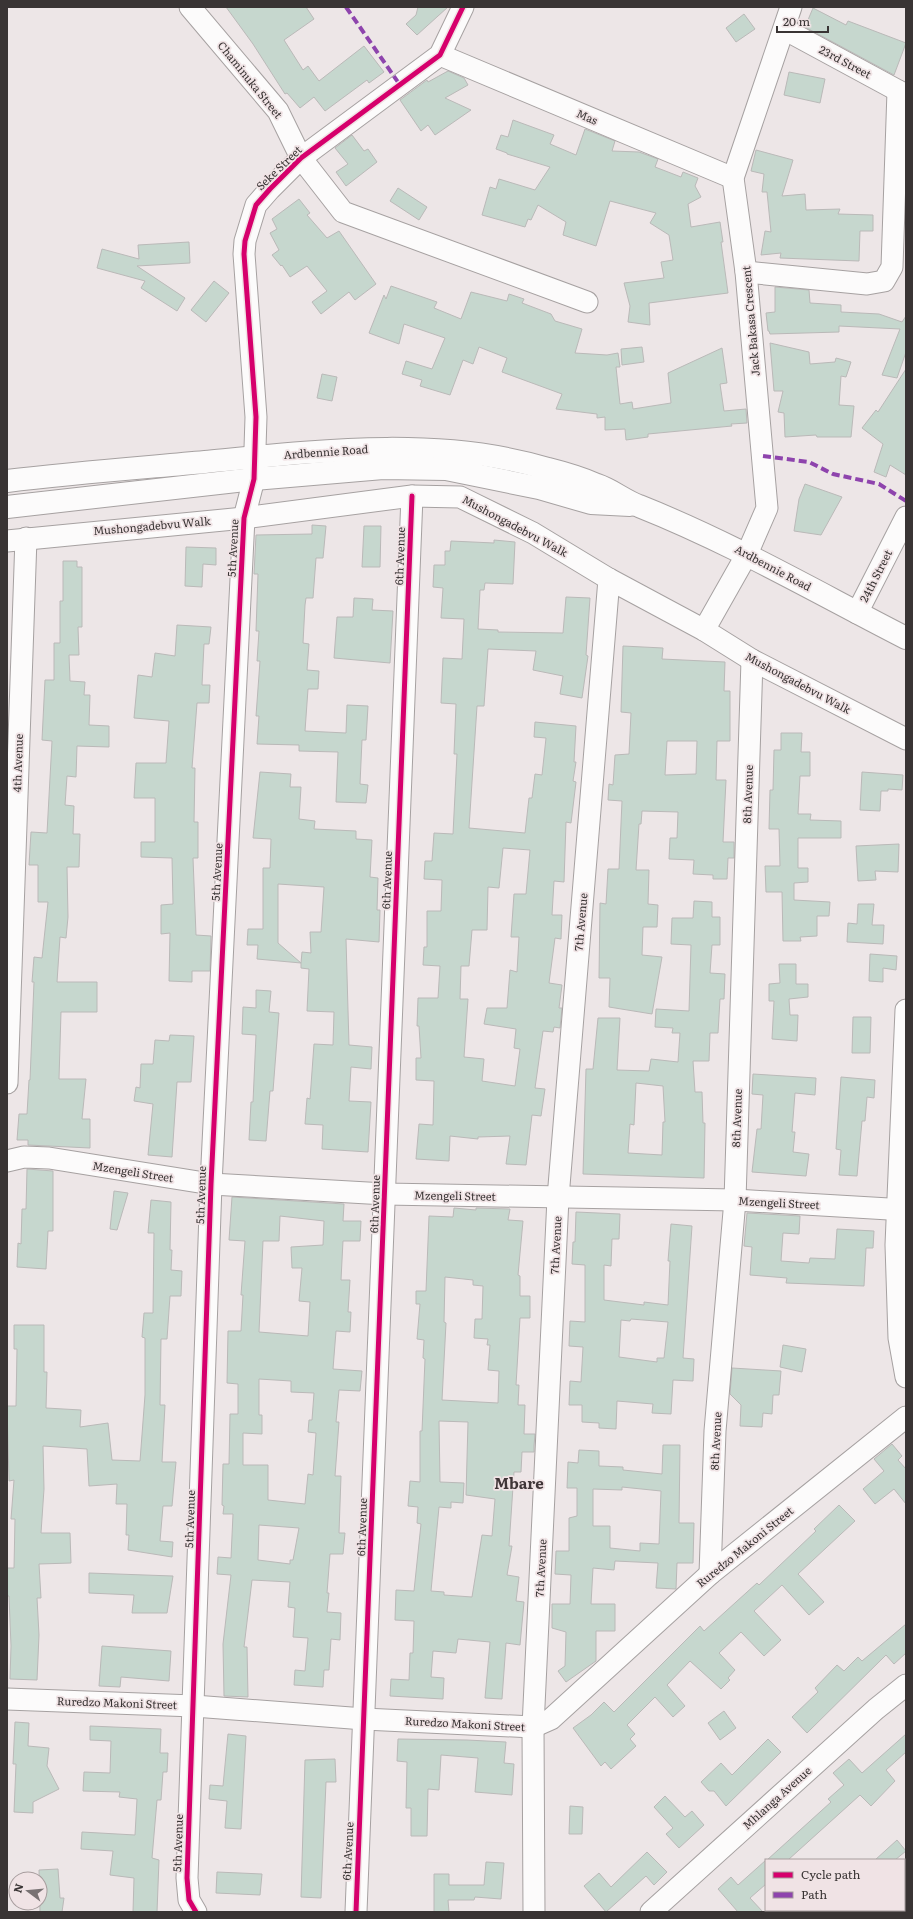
<svg xmlns="http://www.w3.org/2000/svg" width="913" height="1919" font-family="Literata,serif">
  <rect width="100%" height="100%" fill="#ede6e7"/>
  <g fill="#c6d7ce" stroke="#bab9b8" fill-rule="evenodd">
    <polygon points="226,7 306,7 314,19 284,40 303,70 308,66 319,81 364,46 384,72 369,83 367,80 325,111 314,97 300,108 287,93 285,94 253,44"/>
    <polygon points="418,7 448,7 417,35 406,24 416,15"/>
    <polygon points="813,8 846,25 848,21 906,43 894,75 805,27"/>
    <polygon points="744,14 755,29 736,42 726,28"/>
    <polygon points="448,71 464,78 468,85 445,98 471,110 435,135 428,125 421,131 400,100 427,80 428,82"/>
    <polygon points="789,72 825,79 820,103 784,95"/>
    <polygon points="513,120 554,135 550,144 576,155 585,129 615,141 612,151 639,152 658,159 655,167 681,177 683,172 698,178 695,186 701,197 688,204 691,227 720,222 723,242 721,242 728,293 649,303 650,325 628,322 630,306 624,283 664,278 661,262 673,260 669,235 650,223 656,213 610,201 596,246 563,235 566,222 538,205 531,220 528,219 525,227 482,215 490,187 496,189 499,179 535,190 550,167 507,154 507,153 496,149 501,135 508,137"/>
    <polygon points="352,135 364,151 368,149 377,162 346,186 336,172 348,164 335,148"/>
    <polygon points="756,150 793,160 782,196 805,194 806,210 840,209 838,214 873,215 873,231 860,231 859,261 780,258 781,253 761,255 765,231 771,232 767,192 762,192 764,174 751,171"/>
    <polygon points="398,188 427,207 419,220 390,201"/>
    <polygon points="299,199 310,213 307,215 327,238 339,231 376,284 355,300 349,292 321,314 312,302 327,291 307,266 290,277 282,265 281,266 272,255 279,250 270,233 277,229 272,219"/>
    <polygon points="189,242 190,263 137,266 185,298 177,311 141,288 145,281 97,268 102,249 139,259 138,245"/>
    <polygon points="214,281 229,293 206,322 191,310"/>
    <polygon points="391,286 437,302 434,308 461,319 471,292 507,301 509,294 524,299 522,303 551,314 555,321 582,329 575,353 607,355 618,353 620,367 616,367 620,404 632,402 633,409 671,403 668,373 722,348 727,383 720,384 724,411 746,409 747,423 731,424 732,426 648,434 648,437 626,440 625,429 605,430 605,417 597,418 597,414 556,409 562,394 502,372 507,358 479,347 473,364 463,360 450,395 420,386 422,380 402,374 406,361 432,369 445,338 404,324 399,344 369,333 384,295 386,299"/>
    <polygon points="775,287 809,290 810,303 841,305 841,312 879,314 902,322 906,316 906,352 897,378 882,375 900,329 839,326 839,332 770,334 769,331 768,331 766,313 775,312"/>
    <polygon points="770,343 809,352 810,364 835,362 836,358 851,362 846,377 841,376 839,405 854,406 851,437 817,437 816,435 785,437 784,413 778,412 783,391 774,391"/>
    <polygon points="642,347 644,362 622,365 621,349"/>
    <polygon points="906,369 906,475 890,465 886,477 874,472 883,444 862,428 876,410 878,412"/>
    <polygon points="322,374 337,377 332,401 317,398"/>
    <polygon points="805,484 842,497 821,535 794,531 799,499"/>
    <polygon points="312,525 326,526 323,558 316,558 313,598 306,598 305,605 303,643 309,644 307,670 319,671 318,689 308,689 305,731 346,733 347,705 368,706 366,740 362,740 360,784 368,785 366,803 336,802 338,752 299,751 299,745 257,744 259,716 256,716 260,661 257,661 259,631 256,631 258,574 254,574 256,535 312,534"/>
    <polygon points="364,526 381,526 380,567 362,567"/>
    <path d="M494 540 515 542 513 584 485 583 484 590H480L478 629 498 630V632L563 633 566 597 590 598 586 655 588 656 582 698 560 694 563 676 533 670 536 651 488 649 484 706H477L469 828 525 833 529 798H532L535 774 542 775 546 738 534 737 535 722 576 726 574 762H576L573 781 576 782 571 823 566 822 564 882 554 881 552 915H562L561 939 555 938 549 983 562 985 559 1008H562L560 1028 554 1027 553 1032 543 1031 535 1088 545 1089 541 1116 532 1115 526 1165 506 1164 510 1136 478 1137V1139L450 1136 449 1161 416 1159 419 1124 433 1125 434 1081 416 1080V1058H421L419 1026H417L418 998H438L440 966 423 965 424 947H427V911H441L442 880 424 879 425 861H432L434 833 453 834 457 754H454L456 704 441 703 443 658 462 659 464 619 441 618 443 588 433 587 434 565H445V551H450L451 541 494 543ZM503 848 530 850 526 894H514L511 937H519L517 972 510 970 507 1008H487L484 1024 516 1029 514 1048 520 1049 515 1086 482 1081 484 1059 464 1057 468 999H460L461 966H469L472 930H487L488 887 499 888Z"/>
    <polygon points="186,547 216,548 216,565 203,564 202,587 185,586"/>
    <polygon points="63,561 77,561 77,567 82,567 82,627 78,627 79,655 69,655 70,681 85,682 84,695 90,695 89,725 109,726 109,747 77,746 76,777 67,776 65,805 74,806 73,834 80,834 79,867 67,867 68,917 66,938 60,937 57,982 97,982 97,1012 61,1012 59,1079 86,1079 82,1119 90,1119 90,1148 28,1145 28,1140 17,1140 19,1114 27,1114 29,1080 30,1080 34,982 32,982 34,957 42,958 48,902 38,902 38,865 29,865 31,832 47,833 52,741 42,740 45,680 54,680 54,643 60,643 60,601 63,601"/>
    <polygon points="354,598 373,599 372,610 393,611 390,663 334,658 337,617 353,617"/>
    <polygon points="177,625 211,627 209,644 204,644 202,685 210,685 209,703 197,703 192,768 195,768 194,822 198,822 198,858 193,858 196,935 211,936 210,971 192,971 192,982 169,981 170,933 161,934 161,905 173,904 172,858 141,857 141,842 155,842 155,798 134,798 136,763 166,763 169,721 134,718 138,675 152,677 155,653 175,656"/>
    <path d="M623 646 663 648 662 659 725 662 724 691H730V741H717L716 780H726L723 842H734V858H728L727 879H713V875L693 874 694 860 669 859 670 838H677L678 812 642 811 641 824H639L636 870H649L648 904 658 905 657 927H643L642 955 662 957 652 1014 609 1007 610 978H599L600 903 606 904 608 869H619L622 801 608 800 609 784 613 785 615 755 629 754 631 713 621 712ZM667 741H697L696 774 665 775Z"/>
    <polygon points="781,733 802,733 801,752 810,752 810,776 800,776 798,814 811,814 810,820 841,821 841,838 798,838 798,868 808,868 808,882 794,883 794,900 830,902 829,916 817,916 817,936 800,937 801,941 783,941 782,892 766,892 765,866 780,866 779,829 769,829 770,790 773,790 774,750 781,750"/>
    <path d="M260 772 291 774 290 787H301L299 819 315 821 314 829 356 831V839L372 840 370 877 378 878 377 910H380L379 942 346 939 349 1045 372 1047 371 1069 351 1067 349 1101 371 1102 368 1152 322 1149 323 1125 305 1124 307 1098 310 1099 314 1044 333 1045 334 1012 307 1011 309 969 301 968V963L257 959 258 945H247L248 929H263V868H270L271 839 253 838ZM278 884 324 887 321 932H310L311 953 302 952 301 963 278 943Z"/>
    <polygon points="862,772 903,775 902,790 888,789 888,791 881,791 880,811 860,810"/>
    <polygon points="899,844 898,872 875,871 876,880 858,881 856,846"/>
    <path d="M694 901 712 902V917H720V945H712L710 973 725 974 724 999H720L718 1033H710L709 1061H693L695 1092H702L703 1123H705L704 1178 583 1174 586 1069H593L598 1018H620L617 1070 649 1071 651 1059 678 1062 680 1033H672L673 1028 655 1027 656 1009 689 1011 691 945 671 944 672 918H693ZM636 1083 663 1086 665 1122H663L662 1155 628 1153 630 1124 634 1125Z"/>
    <polygon points="858,904 874,904 872,925 884,925 883,944 847,942 848,923 857,924"/>
    <polygon points="870,954 897,956 896,970 883,968 883,982 869,981"/>
    <polygon points="779,964 796,964 796,984 808,984 808,997 789,999 790,1015 798,1015 797,1041 772,1039 774,1001 769,1001 769,984 780,983"/>
    <polygon points="256,990 271,991 269,1012 279,1013 273,1091 270,1091 266,1141 249,1140 251,1102 253,1102 256,1035 242,1034 243,1007 256,1008"/>
    <polygon points="853,1017 871,1017 870,1053 852,1053"/>
    <polygon points="170,1035 194,1036 191,1082 177,1082 172,1157 148,1155 153,1104 134,1101 136,1087 140,1088 141,1064 153,1064 155,1040 169,1041"/>
    <polygon points="753,1074 816,1078 815,1095 795,1093 792,1132 795,1132 793,1152 809,1154 806,1176 752,1172 757,1129 761,1129 763,1095 752,1094"/>
    <polygon points="841,1077 875,1080 874,1098 867,1097 865,1121 862,1121 857,1176 839,1175 841,1150 836,1149"/>
    <polygon points="27,1169 53,1171 53,1231 48,1231 46,1269 17,1267 18,1243 21,1244 22,1209 26,1209"/>
    <polygon points="114,1191 128,1193 117,1230 110,1229"/>
    <path d="M232 1197 344 1204 343 1221H361L360 1241H343L341 1280H350L348 1312H351L350 1332 336 1331 333 1369 362 1371 360 1391 339 1390 336 1422H339L335 1476H341L339 1533H345L343 1554H330L327 1593H329L327 1612 341 1613 340 1640 331 1639 329 1670H324L323 1687 294 1685 295 1670 305 1671 308 1638 293 1637 295 1608 288 1607 290 1582 252 1580 244 1647H247L248 1697 224 1696 223 1644 231 1575 217 1574 218 1557 231 1558 233 1514H223L224 1506 222 1505 223 1464H229L230 1414H238V1384L227 1383 228 1331H241L243 1295H241L245 1241 229 1240ZM280 1216 324 1221 323 1245 291 1247 292 1268H302L299 1301 310 1302 308 1336 259 1332 263 1241H279ZM259 1379 291 1381V1392L314 1393 312 1420H309L308 1432 316 1433 313 1475 308 1474 305 1504 268 1500V1465H243V1433L262 1434V1415H259ZM259 1525 299 1528 293 1560H290V1564L258 1560Z"/>
    <polygon points="151,1200 171,1202 170,1250 172,1250 171,1270 182,1271 181,1296 170,1296 167,1339 161,1339 160,1405 165,1405 162,1462 176,1462 172,1506 163,1506 160,1541 173,1542 172,1557 128,1550 129,1535 126,1535 127,1504 116,1504 117,1484 89,1486 87,1449 43,1446 44,1489 41,1533 70,1533 71,1563 39,1564 41,1598 37,1598 39,1635 37,1680 10,1679 11,1646 9,1596 7,1596 7,1568 14,1568 15,1519 11,1519 14,1480 9,1481 7,1406 16,1406 17,1349 14,1349 14,1325 44,1325 44,1372 47,1372 46,1408 81,1410 80,1427 108,1423 112,1460 140,1461 145,1395 145,1338 142,1337 144,1313 153,1313 154,1233 148,1233"/>
    <path d="M454 1208 476 1210V1208L510 1209 508 1220 523 1221 518 1275 520 1276V1296H530V1318H520L516 1385H519L518 1405H525L524 1434H535L534 1446V1452H522L521 1472H514L509 1546H512L507 1575 519 1577 516 1601 524 1602 520 1645 506 1643 502 1699 485 1698 490 1642 458 1639 456 1653 433 1651 431 1677 444 1678 443 1699 390 1696 391 1679 409 1680 410 1653H413L414 1621 395 1620 396 1590 414 1591 421 1524 417 1523 418 1507 408 1506 410 1481 420 1482V1431H422L425 1359 423 1358 424 1340 417 1339 420 1304H416V1291H426L429 1216 453 1217ZM445 1277 473 1280V1285L483 1286 482 1319H475L474 1338 488 1339 487 1345H490L488 1370 499 1371 498 1403 442 1400 446 1323 444 1322ZM439 1421 468 1422 466 1495 495 1499 492 1536 482 1535 472 1597 444 1595V1592L431 1591 439 1507 451 1508V1502L463 1503 464 1483 440 1482Z"/>
    <path d="M576 1212 620 1214 619 1239H612L611 1266 604 1265V1300L644 1305V1302L668 1305 670 1261H668L671 1224 692 1226 683 1358 694 1359 693 1381 673 1380 671 1414 652 1413 653 1404 617 1401 616 1429 599 1428V1423L582 1422V1405H569L570 1381 581 1382 583 1347 569 1346 570 1321 585 1322V1265L572 1264 573 1242H575ZM631 1319 668 1322 664 1358H657V1362L619 1357 621 1320 630 1321Z"/>
    <polygon points="747,1213 800,1216 799,1234 783,1233 781,1261 809,1263 810,1258 835,1259 837,1229 874,1231 873,1248 866,1248 864,1286 786,1283 787,1278 750,1275 752,1247 744,1246"/>
    <polygon points="783,1345 806,1349 802,1372 780,1367"/>
    <polygon points="732,1368 781,1371 779,1395 773,1395 772,1414 763,1413 762,1427 740,1426 741,1405 730,1394"/>
    <polygon points="892,1444 902,1456 898,1460 906,1469 906,1504 894,1489 875,1504 863,1489 884,1471 874,1459"/>
    <path d="M663 1445H680L679 1523H694L693 1563H677L676 1589 656 1588 658 1563 615 1561 614 1570 593 1568 591 1604H615V1631H596V1661L566 1682 558 1671 565 1666 566 1632 552 1628V1604H570L571 1575 555 1574 556 1551H569V1518L577 1516V1488H567L568 1462 578 1463 579 1450 599 1451V1466L623 1467V1470L662 1474ZM622 1487 661 1491 659 1544 640 1543V1551L610 1548V1526H593V1489L622 1490Z"/>
    <polygon points="839,1505 855,1521 798,1574 824,1602 809,1615 782,1585 754,1611 781,1640 764,1656 741,1632 719,1653 735,1670 728,1678 730,1680 721,1689 690,1661 667,1685 685,1706 673,1717 655,1697 627,1725 635,1734 630,1739 636,1746 611,1769 605,1762 601,1766 573,1728 591,1715 604,1702 614,1712 700,1626 704,1631 757,1583 759,1585 816,1531 814,1529"/>
    <polygon points="89,1573 173,1576 167,1613 132,1613 134,1595 89,1593"/>
    <polygon points="906,1624 906,1653 894,1664 886,1655 807,1733 792,1717 818,1692 815,1688 837,1665 844,1671 858,1657 862,1661"/>
    <polygon points="102,1646 171,1651 169,1681 121,1677 120,1687 99,1686"/>
    <polygon points="724,1711 736,1728 720,1740 708,1723"/>
    <polygon points="15,1722 29,1723 28,1746 49,1748 47,1766 59,1789 33,1802 33,1813 14,1812 16,1764 13,1764"/>
    <polygon points="90,1726 161,1729 160,1753 168,1753 167,1772 163,1772 161,1800 157,1800 152,1858 159,1860 157,1912 133,1912 134,1878 110,1875 113,1851 81,1849 82,1832 135,1835 137,1799 119,1797 120,1792 83,1791 84,1772 110,1773 111,1741 90,1740"/>
    <polygon points="228,1734 246,1736 241,1829 225,1828 227,1801 209,1799 210,1785 223,1786"/>
    <polygon points="906,1734 906,1752 886,1770 895,1781 871,1806 860,1795 788,1860 767,1860 831,1802 828,1799 844,1785 833,1773 849,1759 862,1773"/>
    <polygon points="398,1739 467,1740 506,1742 504,1763 514,1764 512,1795 475,1792 478,1758 441,1755 439,1790 428,1789 427,1836 411,1836 411,1808 406,1808 407,1762 397,1761"/>
    <polygon points="768,1739 781,1752 726,1806 714,1791 709,1791 701,1782 721,1763 732,1775"/>
    <polygon points="335,1759 336,1782 326,1782 321,1898 301,1897 305,1760"/>
    <polygon points="665,1796 685,1817 692,1811 704,1825 679,1848 666,1834 673,1828 654,1807"/>
    <polygon points="570,1806 583,1807 582,1834 569,1834"/>
    <polygon points="897,1840 906,1851 895,1860 875,1860"/>
    <polygon points="647,1852 667,1872 654,1885 646,1876 606,1912 584,1886 599,1873 611,1887"/>
    <polygon points="766,1860 766,1884 750,1898 763,1912 738,1912 718,1889 731,1877 738,1885"/>
    <polygon points="486,1862 504,1863 501,1899 475,1897 474,1900 448,1900 449,1912 434,1912 434,1874 449,1874 449,1885 484,1885"/>
    <polygon points="58,1869 60,1898 64,1898 62,1912 40,1912 39,1870"/>
    <polygon points="217,1872 262,1874 260,1895 216,1893"/>
  </g>
  <g fill="none" stroke-linecap="round" stroke-linejoin="round">
    <defs>
      <g id="minor">
        <polyline points="190,7 278,111 301,158 343,212 587,302"/>
        <polyline points="784,29 906,95"/>
        <polyline points="440,55 733,178"/>
        <polyline points="746,272 867,284 884,281 892,267 898,91"/>
        <polyline points="7,541 244,518 412,496 460,497 533,533 609,579 704,630 752,660 906,739"/>
        <polyline points="857,613 906,517"/>
        <polyline points="704,630 747,554 767,508 746,272 733,178 791,7"/>
        <polyline points="906,1010 896,1245 899,1338 906,1377"/>
        <polyline points="7,1083 26,538"/>
        <polyline points="7,1161 24,1157 49,1158 211,1184 385,1194 735,1200 906,1210"/>
        <polyline points="710,1574 715,1431 735,1200 752,660"/>
        <polyline points="7,1699 194,1706 364,1719 533,1727 551,1719 710,1574 906,1417"/>
        <polyline points="904,1900 906,1898"/>
        <polyline points="196,1912 189,1900 187,1878 211,1184 244,518 254,479 256,417 244,254 245,241 256,205 270,189 301,158 440,55 463,7"/>
        <polyline points="356,1912 412,496"/>
        <polyline points="534,1912 533,1727 558,1198 609,579"/>
        <polyline points="651,1912 876,1709 906,1685"/>
        <polyline points="890,1912 892,1910"/>
      </g>
      <g id="major">
        <path d="M7 481C73 473 139 468 205 462 316 451 439 436 548 469 564 473 581 478 597 485 612 490 625 501 639 506 732 543 818 593 906 638"/>
        <polyline points="7,507 254,479 383,468 446,469 539,488 591,503 630,505"/>
      </g>
    </defs>
    <use href="#minor" stroke="#a6a1a1" stroke-width="23"/>
    <use href="#major" stroke="#a6a1a1" stroke-width="24"/>
    <use href="#minor" stroke="#fcfbfb" stroke-width="21"/>
    <use href="#major" stroke="#fcfbfb" stroke-width="22"/>
    <g stroke="#8e44ad" stroke-width="4" stroke-dasharray="8 4" stroke-linecap="butt">
      <polyline points="346,7 400,85"/>
      <polyline points="763,456 809,462 833,474 879,484 906,501"/>
    </g>
    <defs>
      <g id="cycleway">
        <polyline points="196,1912 189,1900 187,1878 211,1184 244,518 254,479 256,417 244,254 245,241 256,205 270,189 301,158 440,55 463,7"/>
        <polyline points="356,1912 412,496"/>
      </g>
    </defs>
    <use href="#cycleway" stroke="#f0e3e5" stroke-width="8"/>
    <use href="#cycleway" stroke="#d6006c" stroke-width="5"/>
  </g>
  <g text-anchor="middle" stroke-width="3.5" stroke-linejoin="round" paint-order="stroke">
    <g font-size="11" fill="#393434" stroke="#f0e3e5">
      <text transform="translate(845 62) rotate(28)" y="4">23rd Street</text>
      <text transform="translate(250 80) rotate(51)" y="4">Chaminuka Street</text>
      <text transform="translate(587 117) rotate(23)" y="4">Mas</text>
      <text transform="translate(279 168) rotate(-44)" y="4">Seke Street</text>
      <text transform="translate(751 321) rotate(-95)" y="4">Jack Bakasa Crescent</text>
      <text transform="translate(326 452) rotate(-4)" y="4">Ardbennie Road</text>
      <text transform="translate(152 526) rotate(-5)" y="4">Mushongadebvu Walk</text>
      <text transform="translate(515 526) rotate(28)" y="4">Mushongadebvu Walk</text>
      <text transform="translate(233 548) rotate(-87)" y="4">5th Avenue</text>
      <text transform="translate(400 556) rotate(-88)" y="4">6th Avenue</text>
      <text transform="translate(773 568) rotate(28)" y="4">Ardbennie Road</text>
      <text transform="translate(876 576) rotate(-63)" y="4">24th Street</text>
      <text transform="translate(798 683) rotate(28)" y="4">Mushongadebvu Walk</text>
      <text transform="translate(18 763) rotate(-88)" y="4">4th Avenue</text>
      <text transform="translate(748 794) rotate(-88)" y="4">8th Avenue</text>
      <text transform="translate(217 872) rotate(-87)" y="4">5th Avenue</text>
      <text transform="translate(387 880) rotate(-88)" y="4">6th Avenue</text>
      <text transform="translate(581 922) rotate(-85)" y="4">7th Avenue</text>
      <text transform="translate(737 1118) rotate(-88)" y="4">8th Avenue</text>
      <text transform="translate(133 1172) rotate(9)" y="4">Mzengeli Street</text>
      <text transform="translate(201 1195) rotate(-88)" y="4">5th Avenue</text>
      <text transform="translate(455 1196) rotate(1)" y="4">Mzengeli Street</text>
      <text transform="translate(779 1203) rotate(3)" y="4">Mzengeli Street</text>
      <text transform="translate(375 1204) rotate(-88)" y="4">6th Avenue</text>
      <text transform="translate(556 1245) rotate(-87)" y="4">7th Avenue</text>
      <text transform="translate(716 1441) rotate(-87)" y="4">8th Avenue</text>
      <text transform="translate(190 1519) rotate(-88)" y="4">5th Avenue</text>
      <text transform="translate(362 1527) rotate(-88)" y="4">6th Avenue</text>
      <text transform="translate(745 1547) rotate(-39)" y="4">Ruredzo Makoni Street</text>
      <text transform="translate(541 1568) rotate(-87)" y="4">7th Avenue</text>
      <text transform="translate(117 1703) rotate(2)" y="4">Ruredzo Makoni Street</text>
      <text transform="translate(465 1724) rotate(3)" y="4">Ruredzo Makoni Street</text>
      <text transform="translate(777 1798) rotate(-42)" y="4">Mhlanga Avenue</text>
      <text transform="translate(178 1843) rotate(-88)" y="4">5th Avenue</text>
      <text transform="translate(348 1851) rotate(-87)" y="4">6th Avenue</text>
    </g>
    <g font-size="15" font-weight="bold" fill="#3f3537" stroke="#f0e3e5">
      <text x="519" y="1489">Mbare</text>
    </g>
  </g>
  <rect width="913" height="1919" fill="none" stroke="#393434" stroke-width="16"/>
  <rect x="765" y="1859" width="140" height="52" fill="#f0e3e5" stroke="#a79d9e"/>
  <rect x="773" y="1872" width="20" height="6" fill="#d6006c" stroke="#a79d9e"/>
  <text x="801" y="1879" font-size="12" fill="#393434">Cycle path</text>
  <rect x="773" y="1892" width="20" height="6" fill="#8e44ad" stroke="#a79d9e"/>
  <text x="801" y="1899" font-size="12" fill="#393434">Path</text>
  <g transform="translate(28 1891) rotate(286)"><circle r="19" fill="#f0e3e5" stroke="#a79d9e"/>
  <path d="M0-3L7 15L0 10L-7 15Z" fill="#787273"/>
  <text y="-6" font-size="11" font-weight="bold" text-anchor="middle" fill="#393434">N</text>
  </g>
  <path d="M777 26v6h51v-6" fill="none" stroke="#393434" stroke-width="2"/>
  <text x="783" y="26" font-size="12" fill="#393434" stroke="#f0e3e5" stroke-width="3" paint-order="stroke">20 m</text>
</svg>
